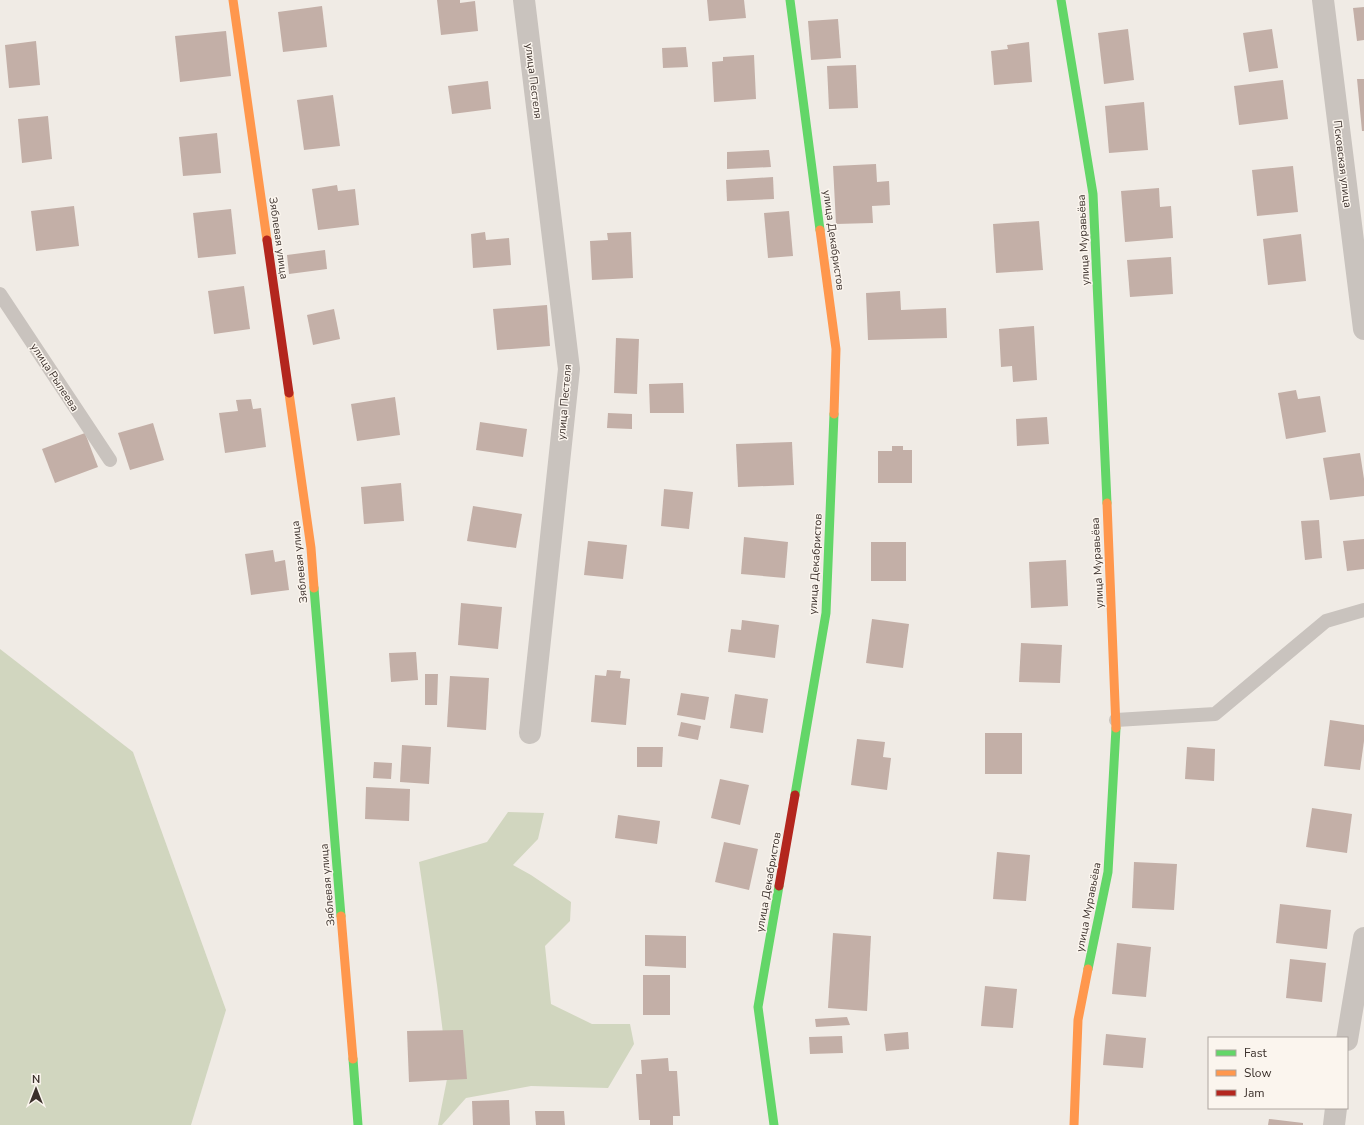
<svg xmlns="http://www.w3.org/2000/svg" width="1364" height="1125" font-family="'Nunito Sans',sans-serif">
  <rect width="100%" height="100%" fill="#f0ebe5"/>
  <g fill="#d1d6bf">
    <polygon points="0,649 133,752 226,1010 191,1125 0,1125"/>
    <polygon points="508,812 544,813 538,839 513,865 531,875 571,902 570,921 545,946 551,1004 592,1024 630,1024 634,1044 608,1088 531,1086 466,1098 442,1125 438,1125 448,1074 437,985 419,862 487,842"/>
  </g>
  <g fill="#c3afa7">
    <polygon points="437,0 460,0 460,3 475,1 478,31 441,35"/>
    <polygon points="707,0 744,0 746,18 709,21"/>
    <polygon points="322,6 327,47 283,52 278,12"/>
    <polygon points="1364,7 1364,40 1357,41 1353,8"/>
    <polygon points="838,19 841,58 811,60 808,21"/>
    <polygon points="1128,29 1134,80 1104,84 1098,33"/>
    <polygon points="1272,29 1278,68 1249,72 1243,33"/>
    <polygon points="226,31 231,76 180,82 175,36"/>
    <polygon points="36,41 40,85 9,88 5,45"/>
    <polygon points="1029,42 1032,82 994,85 991,51 1008,49 1007,45"/>
    <polygon points="686,47 688,67 663,68 662,48"/>
    <polygon points="754,55 756,99 714,102 712,62 723,61 723,57"/>
    <polygon points="856,65 858,108 829,109 827,66"/>
    <polygon points="1357,79 1364,79 1364,131 1362,131"/>
    <polygon points="1283,80 1288,119 1239,125 1234,86"/>
    <polygon points="488,81 491,109 452,114 448,86"/>
    <polygon points="333,95 340,146 304,150 297,100"/>
    <polygon points="1144,102 1148,150 1109,153 1105,106"/>
    <polygon points="48,116 52,159 22,163 18,119"/>
    <polygon points="217,133 221,173 183,176 179,137"/>
    <polygon points="769,150 771,167 727,169 727,152"/>
    <polygon points="876,164 877,182 889,181 890,205 872,206 873,223 836,224 833,166"/>
    <polygon points="1293,166 1298,212 1257,216 1252,170"/>
    <polygon points="773,177 774,199 727,201 726,180"/>
    <polygon points="337,185 338,191 355,189 359,225 318,230 312,189"/>
    <polygon points="1159,188 1160,207 1171,206 1173,238 1125,242 1121,191"/>
    <polygon points="74,206 79,246 36,251 31,211"/>
    <polygon points="231,209 236,254 198,258 193,213"/>
    <polygon points="789,211 793,256 768,258 764,213"/>
    <polygon points="1039,221 1043,270 996,273 993,224"/>
    <polygon points="485,232 486,240 509,238 511,265 473,268 471,234"/>
    <polygon points="631,232 633,278 592,280 590,241 608,240 607,233"/>
    <polygon points="1301,234 1306,281 1268,285 1263,239"/>
    <polygon points="325,250 327,269 289,274 287,255"/>
    <polygon points="1171,257 1173,294 1130,297 1127,260"/>
    <polygon points="244,286 250,329 214,334 208,291"/>
    <polygon points="900,291 901,310 946,308 947,338 868,340 866,293"/>
    <polygon points="547,305 550,346 497,350 493,309"/>
    <polygon points="334,309 340,339 313,345 307,315"/>
    <polygon points="1034,326 1037,380 1013,382 1012,366 1001,367 999,329"/>
    <polygon points="616,338 639,339 637,394 614,393"/>
    <polygon points="683,383 684,413 650,413 649,384"/>
    <polygon points="1296,390 1298,399 1320,396 1326,432 1286,439 1278,393"/>
    <polygon points="395,397 400,435 357,441 351,404"/>
    <polygon points="251,399 253,409 261,408 266,447 225,453 219,413 238,411 236,400"/>
    <polygon points="608,413 632,414 632,429 607,428"/>
    <polygon points="1047,417 1049,444 1017,446 1016,419"/>
    <polygon points="480,422 527,429 523,457 476,450"/>
    <polygon points="153,423 164,460 130,470 118,433"/>
    <polygon points="85,433 98,467 55,483 42,449"/>
    <polygon points="792,442 794,485 738,487 736,444"/>
    <polygon points="892,446 903,446 903,450 912,450 912,483 878,483 878,451 892,451"/>
    <polygon points="1360,453 1364,479 1364,496 1330,500 1323,458"/>
    <polygon points="401,483 404,521 364,524 361,487"/>
    <polygon points="664,489 693,492 689,529 661,526"/>
    <polygon points="473,506 522,514 516,548 467,541"/>
    <polygon points="1319,520 1322,558 1305,560 1301,521"/>
    <polygon points="744,537 788,542 785,578 741,574"/>
    <polygon points="1364,539 1364,569 1347,571 1343,541"/>
    <polygon points="588,541 627,545 623,579 584,575"/>
    <rect x="871" y="542" width="35" height="39"/>
    <polygon points="273,550 275,562 285,560 289,590 251,595 245,554"/>
    <polygon points="1066,560 1068,606 1031,608 1029,562"/>
    <polygon points="461,603 502,607 498,649 458,645"/>
    <polygon points="872,619 909,624 903,668 866,663"/>
    <polygon points="742,620 779,625 775,658 728,652 731,629 741,630"/>
    <polygon points="1021,643 1062,645 1060,683 1019,682"/>
    <polygon points="416,652 418,680 391,682 389,653"/>
    <polygon points="607,670 621,671 620,678 630,679 626,725 591,722 595,675 606,676"/>
    <polygon points="425,674 438,674 437,705 425,705"/>
    <polygon points="450,676 489,678 486,730 447,727"/>
    <polygon points="681,693 709,697 705,720 677,715"/>
    <polygon points="735,694 768,699 763,733 730,728"/>
    <polygon points="1330,720 1364,725 1364,741 1360,770 1324,766"/>
    <polygon points="681,722 701,726 698,740 678,736"/>
    <rect x="985" y="733" width="37" height="41"/>
    <polygon points="857,739 885,742 883,757 891,758 887,790 851,785"/>
    <polygon points="402,745 431,747 429,784 400,782"/>
    <polygon points="637,747 663,747 662,767 637,767"/>
    <polygon points="1187,747 1215,749 1214,781 1185,779"/>
    <polygon points="374,762 392,763 391,779 373,778"/>
    <polygon points="720,779 749,785 740,825 711,818"/>
    <polygon points="366,787 410,789 409,821 365,819"/>
    <polygon points="1312,808 1352,814 1347,853 1306,847"/>
    <polygon points="618,815 660,821 657,844 615,838"/>
    <polygon points="724,842 758,849 749,890 715,882"/>
    <polygon points="997,852 1030,855 1026,901 993,899"/>
    <polygon points="1134,862 1177,864 1174,910 1132,908"/>
    <polygon points="1280,904 1331,910 1327,949 1276,943"/>
    <polygon points="833,933 871,936 867,1011 828,1008"/>
    <polygon points="645,935 686,936 686,968 645,966"/>
    <polygon points="1117,943 1151,947 1146,997 1112,994"/>
    <polygon points="1290,959 1326,963 1322,1002 1286,998"/>
    <rect x="643" y="975" width="27" height="40"/>
    <polygon points="985,986 1017,989 1013,1028 981,1026"/>
    <polygon points="847,1017 850,1025 816,1027 815,1019"/>
    <polygon points="463,1030 467,1079 409,1082 407,1031"/>
    <polygon points="908,1032 909,1049 886,1051 884,1034"/>
    <polygon points="1106,1034 1146,1038 1143,1068 1103,1065"/>
    <polygon points="842,1036 843,1053 810,1054 809,1037"/>
    <polygon points="668,1058 669,1071 677,1071 680,1116 673,1116 673,1125 650,1125 650,1120 639,1120 636,1074 642,1074 641,1060"/>
    <polygon points="509,1100 510,1125 473,1125 472,1101"/>
    <polygon points="535,1111 564,1111 565,1125 536,1125"/>
    <polygon points="1269,1119 1303,1123 1303,1125 1268,1125"/>
  </g>
  <g fill="none" stroke-linecap="round" stroke-linejoin="round">
    <g stroke="#c9c3be" stroke-width="14">
      <polyline points="0,294 110,460"/>
      <polyline points="1116,720 1215,714 1326,621 1364,610"/>
    </g>
    <g stroke="#c9c3be" stroke-width="22">
      <polyline points="524,0 569,369 530,733"/>
      <polyline points="1323,0 1364,329"/>
      <polyline points="1347,1040 1364,938"/>
      <polyline points="1334,1125 1336,1108"/>
    </g>
    <g stroke="#63d668" stroke-width="9">
      <polyline points="790,0 820,230"/>
      <polyline points="1061,0 1093,194 1107,503"/>
      <polyline points="314,588 341,916"/>
      <polyline points="795,795 826,613 834,414"/>
      <polyline points="1088,969 1108,872 1116,728"/>
      <polyline points="353,1059 358,1125"/>
      <polyline points="774,1125 758,1007 779,886"/>
    </g>
    <g stroke="#ff974d" stroke-width="9">
      <polyline points="233,0 267,240"/>
      <polyline points="820,230 836,349 834,414"/>
      <polyline points="289,393 311,548 314,588"/>
      <polyline points="1107,503 1116,728"/>
      <polyline points="341,916 353,1059"/>
      <polyline points="1074,1125 1078,1020 1088,969"/>
    </g>
    <g stroke="#b3261e" stroke-width="9">
      <polyline points="267,240 289,393"/>
      <polyline points="779,886 795,795"/>
    </g>
  </g>
  <g text-anchor="middle" stroke-width="3" stroke-linejoin="round" paint-order="stroke">
    <g font-size="11" fill="#3b302b" stroke="#fbf5ee">
      <text transform="translate(534 81) rotate(83)" y="4">улица Пестеля</text>
      <text transform="translate(1343 164) rotate(83)" y="4">Псковская улица</text>
      <text transform="translate(279 238) rotate(82)" y="4">Зяблевая улица</text>
      <text transform="translate(834 240) rotate(82)" y="4">улица Декабристов</text>
      <text transform="translate(1083 240) rotate(-93)" y="4">улица Муравьёва</text>
      <text transform="translate(55 377) rotate(57)" y="4">улица Рылеева</text>
      <text transform="translate(564 402) rotate(-85)" y="4">улица Пестеля</text>
      <text transform="translate(299 562) rotate(-96)" y="4">Зяблевая улица</text>
      <text transform="translate(1097 563) rotate(-93)" y="4">улица Муравьёва</text>
      <text transform="translate(815 564) rotate(-87)" y="4">улица Декабристов</text>
      <text transform="translate(768 882) rotate(-80)" y="4">улица Декабристов</text>
      <text transform="translate(327 885) rotate(-95)" y="4">Зяблевая улица</text>
      <text transform="translate(1088 907) rotate(-79)" y="4">улица Муравьёва</text>
    </g>
  </g>
  <rect x="1208" y="1037" width="140" height="72" fill="#fbf5ee" stroke="#aea6a0"/>
  <rect x="1216" y="1050" width="20" height="6" fill="#63d668" stroke="#aea6a0"/>
  <text x="1244" y="1057" font-size="12" fill="#3b302b">Fast</text>
  <rect x="1216" y="1070" width="20" height="6" fill="#ff974d" stroke="#aea6a0"/>
  <text x="1244" y="1077" font-size="12" fill="#3b302b">Slow</text>
  <rect x="1216" y="1090" width="20" height="6" fill="#b3261e" stroke="#aea6a0"/>
  <text x="1244" y="1097" font-size="12" fill="#3b302b">Jam</text>
  <g transform="translate(36 1089)" stroke="#fbf5ee" stroke-width="3" paint-order="stroke">
  <path d="M0-3L7 15L0 10L-7 15Z" fill="#3b302b"/>
  <text y="-6" font-size="11" font-weight="bold" text-anchor="middle" fill="#3b302b">N</text>
  </g>
</svg>
